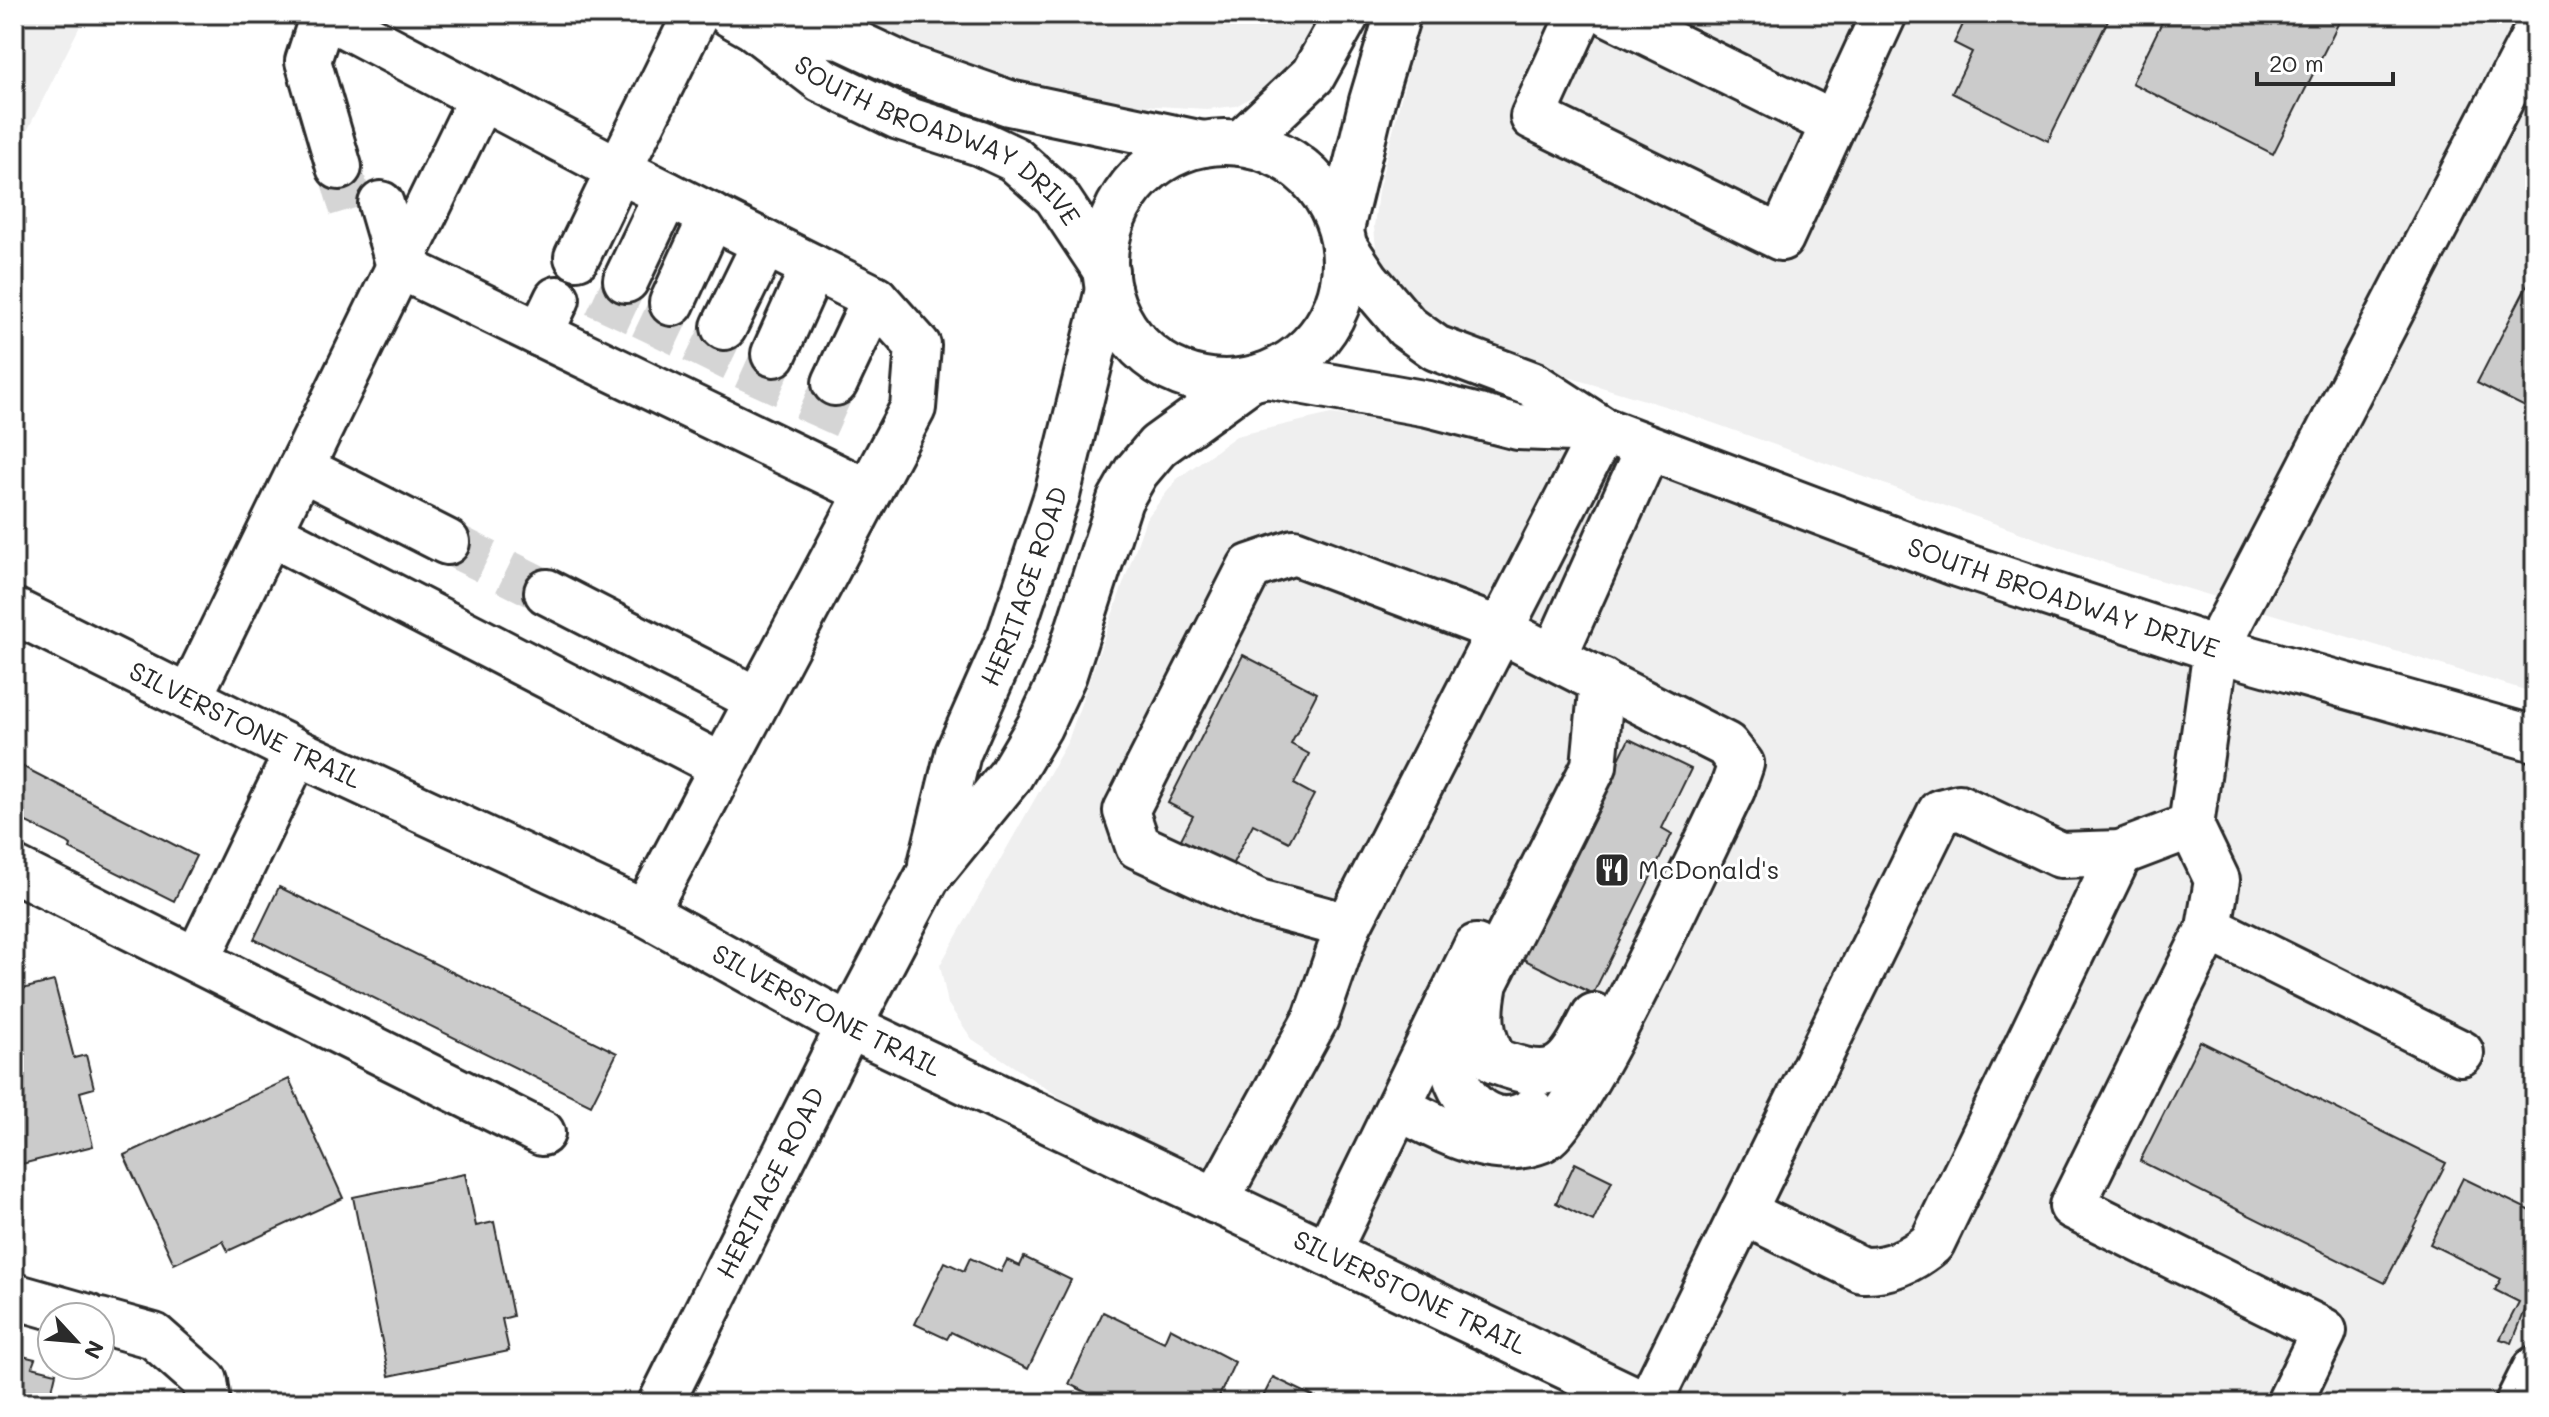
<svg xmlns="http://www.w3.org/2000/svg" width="2549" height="1417" font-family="Mali,sans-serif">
  <rect width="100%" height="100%" fill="#fff"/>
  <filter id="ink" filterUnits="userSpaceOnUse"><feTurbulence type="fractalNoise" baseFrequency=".0125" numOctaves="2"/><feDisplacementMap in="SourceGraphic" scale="16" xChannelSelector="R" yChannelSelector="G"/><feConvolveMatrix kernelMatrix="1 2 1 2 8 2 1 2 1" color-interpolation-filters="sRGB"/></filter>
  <g filter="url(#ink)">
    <g fill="#efefef">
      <polygon points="14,14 86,14 14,157"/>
      <polygon points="840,14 1325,14 1304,51 1262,91 1236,106 1207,109 1124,104 995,74 917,49"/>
      <polygon points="1422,14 2535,14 2535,693 2122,569 1671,408 1482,351 1427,318 1389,275 1376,249 1374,227 1378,191"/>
      <polygon points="1331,414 1415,425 1603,430 2535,739 2535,1403 1643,1403 1216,1201 972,1039 948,1004 940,965 1068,741 1146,519 1177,479 1236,436"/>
    </g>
    <g fill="#cbcbcb" stroke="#2b2b2b" stroke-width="2">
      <polygon points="1968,14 1993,23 1997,14 2111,14 2048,141 1952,93 1972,52 1954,43"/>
      <polygon points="2166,14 2343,14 2273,154 2132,83"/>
      <polygon points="2535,270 2535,412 2477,383"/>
      <polygon points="1243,655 1317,693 1291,744 1309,754 1294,784 1314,795 1289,842 1253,824 1216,896 1165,870 1193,816 1168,803"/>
      <polygon points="1629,739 1691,769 1662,828 1672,834 1593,994 1521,958 1546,906 1551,908 1601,806 1597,804"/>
      <polygon points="14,762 196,856 174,901 70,849 71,845 67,842 14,816"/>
      <polygon points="279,887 617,1053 591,1105 254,939"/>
      <polygon points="54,981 74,1058 86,1055 94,1088 80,1092 93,1146 14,1166 14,991"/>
      <polygon points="2200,1041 2446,1163 2385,1283 2140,1161"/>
      <polygon points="289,1079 343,1198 228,1251 223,1241 174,1264 124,1155"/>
      <polygon points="1575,1163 1612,1181 1593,1221 1556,1203"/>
      <polygon points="465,1174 476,1226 494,1222 513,1316 502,1319 509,1351 389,1376 353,1197"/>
      <polygon points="2463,1178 2531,1211 2535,1206 2535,1285 2512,1343 2500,1339 2519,1302 2495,1290 2501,1279 2430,1244"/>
      <polygon points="1024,1257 1071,1280 1028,1369 951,1332 947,1339 915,1324 945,1262 964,1271 970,1258 1001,1272 1007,1260 1020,1266"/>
      <polygon points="1103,1312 1164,1342 1170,1328 1235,1362 1216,1403 1197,1399 1195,1403 1108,1403 1069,1384"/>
      <polygon points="14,1354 35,1359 32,1367 56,1373 49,1403 14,1403"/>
      <polygon points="1273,1377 1325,1402 1325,1403 1260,1403"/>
    </g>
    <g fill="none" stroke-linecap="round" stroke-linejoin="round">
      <g stroke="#d5d5d5" stroke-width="44" stroke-dasharray="44 22" stroke-linecap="butt">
        <polyline points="339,167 353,213"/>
        <polyline points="606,323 626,280"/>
        <polyline points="652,345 672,303"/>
        <polyline points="703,370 724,327"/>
        <polyline points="755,396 774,354"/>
        <polyline points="815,427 835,383"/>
        <polyline points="447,542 547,592"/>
      </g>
      <defs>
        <g id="minor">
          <polyline points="323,14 619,170 577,257"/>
          <polyline points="1580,14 1533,117 1781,238 1884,14"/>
          <polyline points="1610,14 1832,123"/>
          <polyline points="323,15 308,61 339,167"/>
          <polyline points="381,204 399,266 868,492"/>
          <polyline points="626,280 667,194"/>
          <polyline points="672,303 712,216"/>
          <polyline points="724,327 765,243"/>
          <polyline points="540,334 557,299"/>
          <polyline points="774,354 813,267"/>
          <polyline points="835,383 875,298"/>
          <polyline points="301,468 447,542"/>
          <polyline points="270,533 722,766"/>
          <polyline points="547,592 758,700"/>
          <path id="s1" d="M14 611 297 752 645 913 849 1026 1643 1403"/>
          <polyline points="1554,657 1648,448"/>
          <polyline points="189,698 481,98"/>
          <polyline points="14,869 542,1133"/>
          <polyline points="645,913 913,408 918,346 875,298 619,170 696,14"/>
          <path d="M1348 926 1259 902 1138 846 1126 811 1250 567 1294 552 1500 630 1726 745 1741 764 1732 790C1706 842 1577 1127 1541 1140 1491 1160 1444 1130 1399 1108"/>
          <polyline points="2209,928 2217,880 2191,826 2216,649 2535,34"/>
          <polyline points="197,960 297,752"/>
          <path d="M1471 1010C1465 1022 1453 1037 1452 1050 1449 1093 1489 1138 1532 1111"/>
          <path d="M1594 1016C1566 1072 1557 1084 1495 1061 1479 1034 1479 1014 1485 983L1594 766 1602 681"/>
          <polyline points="1216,1201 1316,1018 1348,926 1603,430"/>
          <path d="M1743 1212 1862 1270C1888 1271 1912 1260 1932 1243L2120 853"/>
          <polyline points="1327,1253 1476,947"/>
          <polyline points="14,1296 88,1317"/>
          <polyline points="100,1321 154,1336 205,1381 208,1403"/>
          <polyline points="1649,1403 1940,812 1959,807 2060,855 2120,853 2191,826"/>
          <polyline points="2289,1403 2324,1331 2072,1206 2209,928 2461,1053"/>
          <polyline points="2518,1403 2535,1369"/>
        </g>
        <g id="major">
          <path id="s2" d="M730 14 753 27 822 80 899 117 980 143 1014 159 1056 196 1106 271"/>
          <polyline points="753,27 840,36 904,66 1009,103 1203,144"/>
          <circle cx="1225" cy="262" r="120"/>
          <polyline points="1241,143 1313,75 1347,14"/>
          <polyline points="1341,229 1372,101 1398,14"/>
          <path id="s3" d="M1344 246 1367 280 1407 327 1436 348 1532 384 1603 430 1955 563 2216 649 2535 739"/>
          <polyline points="1266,375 1428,404 1518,427 1600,430"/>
          <path id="s4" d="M931 864 958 753 1010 636 1057 495 1108 290"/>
          <path id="s5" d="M661 1403 849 1026 927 878 1010 776 1039 727 1064 674 1120 500 1136 472 1158 446 1249 380"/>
        </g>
      </defs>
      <use href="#minor" stroke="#2b2b2b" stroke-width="50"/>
      <use href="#major" stroke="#2b2b2b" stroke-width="50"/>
      <use href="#minor" stroke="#fff" stroke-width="44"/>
      <use href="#major" stroke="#fff" stroke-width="44"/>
    </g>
  </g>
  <defs>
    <symbol id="restaurant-square" viewBox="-11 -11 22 22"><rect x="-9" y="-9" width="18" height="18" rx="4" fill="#2b2b2b" stroke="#fff"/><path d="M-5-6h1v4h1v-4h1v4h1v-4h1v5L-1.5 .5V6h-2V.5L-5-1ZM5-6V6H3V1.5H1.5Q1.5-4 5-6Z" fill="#fff"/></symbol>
  </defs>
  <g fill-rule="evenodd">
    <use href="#restaurant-square" x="1592" y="850" width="40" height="40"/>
  </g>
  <g text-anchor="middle" stroke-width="6" stroke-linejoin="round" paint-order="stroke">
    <g font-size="26" fill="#2b2b2b" stroke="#fff">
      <text dy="9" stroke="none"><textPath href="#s2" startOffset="246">SOUTH BROADWAY DRIVE</textPath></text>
      <text dy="9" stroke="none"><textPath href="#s4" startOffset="294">HERITAGE ROAD</textPath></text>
      <text dy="9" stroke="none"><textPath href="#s3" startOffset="816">SOUTH BROADWAY DRIVE</textPath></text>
      <text dy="9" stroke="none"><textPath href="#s1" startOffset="258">SILVERSTONE TRAIL</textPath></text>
      <text dy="9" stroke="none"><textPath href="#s1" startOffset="906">SILVERSTONE TRAIL</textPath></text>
      <text dy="9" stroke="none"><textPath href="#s5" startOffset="246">HERITAGE ROAD</textPath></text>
      <text dy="9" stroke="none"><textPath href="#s1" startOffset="1554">SILVERSTONE TRAIL</textPath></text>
    </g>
    <g font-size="26" fill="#2b2b2b" stroke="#fff" text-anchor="start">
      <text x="1638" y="879">McDonald's</text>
    </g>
  </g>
  <rect width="2549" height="1417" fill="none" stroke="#fff" stroke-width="48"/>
  <rect x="24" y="24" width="2501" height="1369" fill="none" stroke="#2b2b2b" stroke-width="3" filter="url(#ink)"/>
  <g transform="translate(76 1341) rotate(116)"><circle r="38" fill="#ffffff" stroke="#aaaaaa" stroke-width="2"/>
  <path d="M0-6L14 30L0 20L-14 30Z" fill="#2b2b2b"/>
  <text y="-12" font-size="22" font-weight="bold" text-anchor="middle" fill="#2b2b2b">N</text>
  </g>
  <path d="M2257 72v12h136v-12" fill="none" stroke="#2b2b2b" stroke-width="4"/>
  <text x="2269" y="72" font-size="24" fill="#2b2b2b" stroke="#ffffff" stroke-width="6" paint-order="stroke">20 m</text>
</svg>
